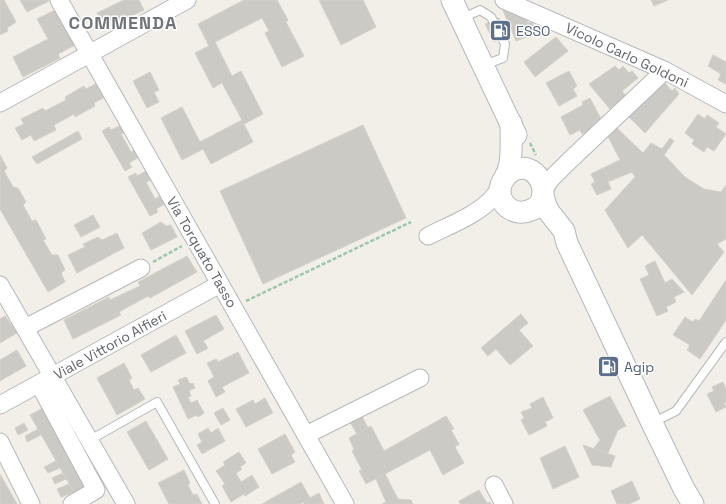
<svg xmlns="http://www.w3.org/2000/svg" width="726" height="504" font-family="'Space Grotesk',sans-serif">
  <rect width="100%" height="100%" fill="#f1efe8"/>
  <g fill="#cccac5" stroke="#d6d1c6">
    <polygon points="0,0 4,0 16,22 7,28 8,31 0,35"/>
    <polygon points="20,0 48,0 49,1 27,12"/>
    <polygon points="124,0 139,0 144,10 105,29 97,13"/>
    <polygon points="244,0 277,0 288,20 286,22 304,56 282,67 265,33 269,31 262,18 215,42 232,76 241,71 263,114 244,124 253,142 211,164 203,149 182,160 161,118 182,107 200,142 242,120 222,83 213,88 195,53 209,46 198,24"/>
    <polygon points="319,0 363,0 376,27 341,45"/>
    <polygon points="651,0 668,0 654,6"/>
    <polygon points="502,8 523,10 528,23 532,22 537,33 516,41"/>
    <polygon points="57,9 75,45 58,54 60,58 23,77 13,57 48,39 37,19"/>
    <polygon points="499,18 508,36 494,42 485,24"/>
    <polygon points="556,37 568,51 535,77 524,62"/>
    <polygon points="713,55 726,62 726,84 718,80 721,74 708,66"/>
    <polygon points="615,66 619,70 623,66 629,73 632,71 638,78 622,91 626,96 610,109 589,84"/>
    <polygon points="569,71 577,86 573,89 577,96 559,106 546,83"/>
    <polygon points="150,72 159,90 154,92 159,102 147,108 133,81"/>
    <polygon points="97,83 105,97 94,103 95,106 75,117 74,114 54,125 56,130 34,141 31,135 22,140 15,128 24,124 21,119 43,108 45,111 66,100 65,97 84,86 86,89"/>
    <polygon points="665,83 672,91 675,88 679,94 645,133 628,116"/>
    <polygon points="590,98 601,119 593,124 595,127 582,134 580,130 570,135 561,117 583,105 582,102"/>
    <polygon points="698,114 705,119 707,115 719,123 716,127 726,134 714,151 707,147 704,152 692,144 694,140 685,133"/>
    <polygon points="121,125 125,132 121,134 131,152 135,150 139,157 129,163 132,167 125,171 102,131 109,127 111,130"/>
    <polygon points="363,125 406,218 263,284 220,191"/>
    <polygon points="617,128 643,153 651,143 662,149 670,138 674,141 664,155 685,177 704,189 721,192 726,185 726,239 717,244 724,252 692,295 642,235 628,248 605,210 635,177 632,172 610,181 603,168 620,160 608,136"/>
    <polygon points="78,131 82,139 37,164 32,157"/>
    <polygon points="0,155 7,168 4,171 13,187 18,188 26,202 23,205 32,221 36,220 46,239 43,240 52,255 58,255 65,270 61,273 65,282 48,292 0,209"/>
    <polygon points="603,168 610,181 608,182 611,189 597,195 591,184 595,182 591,174"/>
    <polygon points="146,171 151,180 146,182 155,199 160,196 165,204 156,209 158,212 150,216 128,177 136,173 137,176"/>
    <polygon points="93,215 100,227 81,237 74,225"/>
    <polygon points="161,222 166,226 171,225 177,237 151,250 142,233"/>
    <polygon points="117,233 124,248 77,273 68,255 85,247 83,244 98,237 102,240"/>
    <polygon points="187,256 197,272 150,298 148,296 119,312 121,315 73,339 64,320 109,297 110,300 140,286 138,282"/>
    <polygon points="655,261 665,283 672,279 684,292 674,297 676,302 666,307 668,311 657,316 640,279 649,275 645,266"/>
    <polygon points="726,280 726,320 700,359 687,350 690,345 673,335 685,317 693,322 695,319 699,321"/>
    <polygon points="521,314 528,323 519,330 533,346 510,365 496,349 488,356 481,348"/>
    <polygon points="216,315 224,329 203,341 208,348 197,354 185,331"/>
    <polygon points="5,316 17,333 0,343 0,319"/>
    <polygon points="176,335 186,353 151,372 141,355"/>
    <polygon points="17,350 26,366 0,381 0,360"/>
    <polygon points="238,352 249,373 222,387 225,392 216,397 208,381 214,377 207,363 216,359 218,362"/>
    <polygon points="124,363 132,378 129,380 134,390 138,388 145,399 117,415 97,378"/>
    <polygon points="186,377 190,384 193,383 195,388 189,391 191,396 188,397 191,403 197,400 204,413 198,417 197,415 188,419 173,387 180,384 178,380"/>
    <polygon points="723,382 726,389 726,402 724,403 726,407 716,412 707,394 714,391 712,387"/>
    <polygon points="610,396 626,426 618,430 608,453 594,448 600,440 583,410"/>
    <polygon points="543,397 553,418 545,422 547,426 529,435 521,420 524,418 521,412 532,408 530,404"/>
    <polygon points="265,398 273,413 246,427 236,409 253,400 255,404"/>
    <polygon points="43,408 88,487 75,494 30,415"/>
    <polygon points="223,408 230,420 221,425 214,413"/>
    <polygon points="362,416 368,428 357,434 350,422"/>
    <polygon points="446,416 454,429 451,430 459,444 455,447 464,463 443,475 430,450 366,484 359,471 362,470 352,451 354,449 349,438 371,426 384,451"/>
    <polygon points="146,421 168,459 149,470 127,432"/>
    <polygon points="24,423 28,430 18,435 15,428"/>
    <polygon points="208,428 211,433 218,428 225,441 202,454 197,445 202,442 198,434"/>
    <polygon points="38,429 41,435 27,442 25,436"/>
    <polygon points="285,434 295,452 291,455 295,462 272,474 258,449"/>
    <polygon points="583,445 615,456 611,467 592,465"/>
    <polygon points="565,446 579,477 553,489 540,458"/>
    <polygon points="239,452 246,463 240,467 242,469 236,473 241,482 252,475 259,487 245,496 244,494 231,502 222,486 225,484 216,471 225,465 223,462"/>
    <polygon points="56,461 60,468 48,473 44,467"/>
    <polygon points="184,470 190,483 188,485 193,495 197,494 202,504 169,504 158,483"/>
    <polygon points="63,473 66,479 55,484 52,478"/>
    <polygon points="0,474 17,504 0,504"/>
    <polygon points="385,474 398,499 411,500 413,504 382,504 386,502 376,479"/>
    <polygon points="632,481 640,499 629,504 617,504 611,491"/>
    <polygon points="301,482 310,498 319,493 324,504 304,504 303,502 300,504 262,504"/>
    <polygon points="69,484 74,492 61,497 57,489"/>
    <polygon points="479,490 487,503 490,502 491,504 460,504 459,501"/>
  </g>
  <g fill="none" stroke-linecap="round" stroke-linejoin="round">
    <defs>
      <g id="service">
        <polyline points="461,19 480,10 491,17 505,44 503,58 484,65"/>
        <polyline points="652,423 676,411 726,342"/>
        <polyline points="90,440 157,402 215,504"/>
      </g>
      <g id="minor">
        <polyline points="59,0 345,504"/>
        <polyline points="504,0 664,70 726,104"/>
        <polyline points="0,103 187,0"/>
        <polyline points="544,189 551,179 569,161 659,76"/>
        <path d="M428 236C448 226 480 214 494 196 497 193 499 189 501 185"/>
        <polyline points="0,285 126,504"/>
        <polyline points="25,328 141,268"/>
        <polyline points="39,384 96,490 72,504"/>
        <polyline points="0,405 220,284"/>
        <polyline points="306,435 420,378"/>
        <polyline points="0,442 31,504"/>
        <polyline points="494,485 504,504"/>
      </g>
      <g id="tertiary">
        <polyline points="452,0 516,135"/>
        <path d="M506 175C509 174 511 171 514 170 541 159 556 204 528 211 522 213 515 212 510 209 502 204 498 194 501 185 502 181 505 178 507 175 508 171 509 167 510 163 512 150 511 137 511 123"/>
        <polyline points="543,196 546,206 549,212 564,231 567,243 652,423 684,489 693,504"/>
      </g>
    </defs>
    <use href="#service" stroke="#b5b8bc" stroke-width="10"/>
    <use href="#minor" stroke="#b5b8bc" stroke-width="19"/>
    <use href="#tertiary" stroke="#b5b8bc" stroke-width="23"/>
    <g stroke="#9cc7a9" stroke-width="2.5" stroke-dasharray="4 2" stroke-linecap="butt">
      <polyline points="530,143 536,155"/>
      <polyline points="153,262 182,246"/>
      <polyline points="246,301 411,222"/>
    </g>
    <use href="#service" stroke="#fff" stroke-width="8"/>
    <use href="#minor" stroke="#fff" stroke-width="17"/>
    <use href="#tertiary" stroke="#fff" stroke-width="21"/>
  </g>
  <defs>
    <symbol id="fuel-square" viewBox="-11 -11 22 22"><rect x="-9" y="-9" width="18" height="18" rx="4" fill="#5c6f8a" stroke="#fff"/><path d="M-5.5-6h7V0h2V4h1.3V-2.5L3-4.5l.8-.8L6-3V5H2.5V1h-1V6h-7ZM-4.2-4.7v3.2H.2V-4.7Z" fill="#fff"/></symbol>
  </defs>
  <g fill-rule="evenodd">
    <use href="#fuel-square" x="488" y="18" width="25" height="25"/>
    <use href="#fuel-square" x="596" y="354" width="25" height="25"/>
  </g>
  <g text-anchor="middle" stroke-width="3" stroke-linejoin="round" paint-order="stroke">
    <g font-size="14" fill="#4e5e75" stroke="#fff" text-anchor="start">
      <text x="516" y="36">ESSO</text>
      <text x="624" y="372">Agip</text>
    </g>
    <g font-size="14" fill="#5f6368" stroke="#fff">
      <text transform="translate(627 55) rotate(25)" y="5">Vicolo Carlo Goldoni</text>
      <text transform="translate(202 252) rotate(60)" y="5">Via Torquato Tasso</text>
      <text transform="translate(110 345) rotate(-29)" y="5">Viale Vittorio Alfieri</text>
    </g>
    <g font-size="18" font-weight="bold" letter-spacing="1" fill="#70757a" stroke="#fff">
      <text x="123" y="29">COMMENDA</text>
    </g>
  </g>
</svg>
